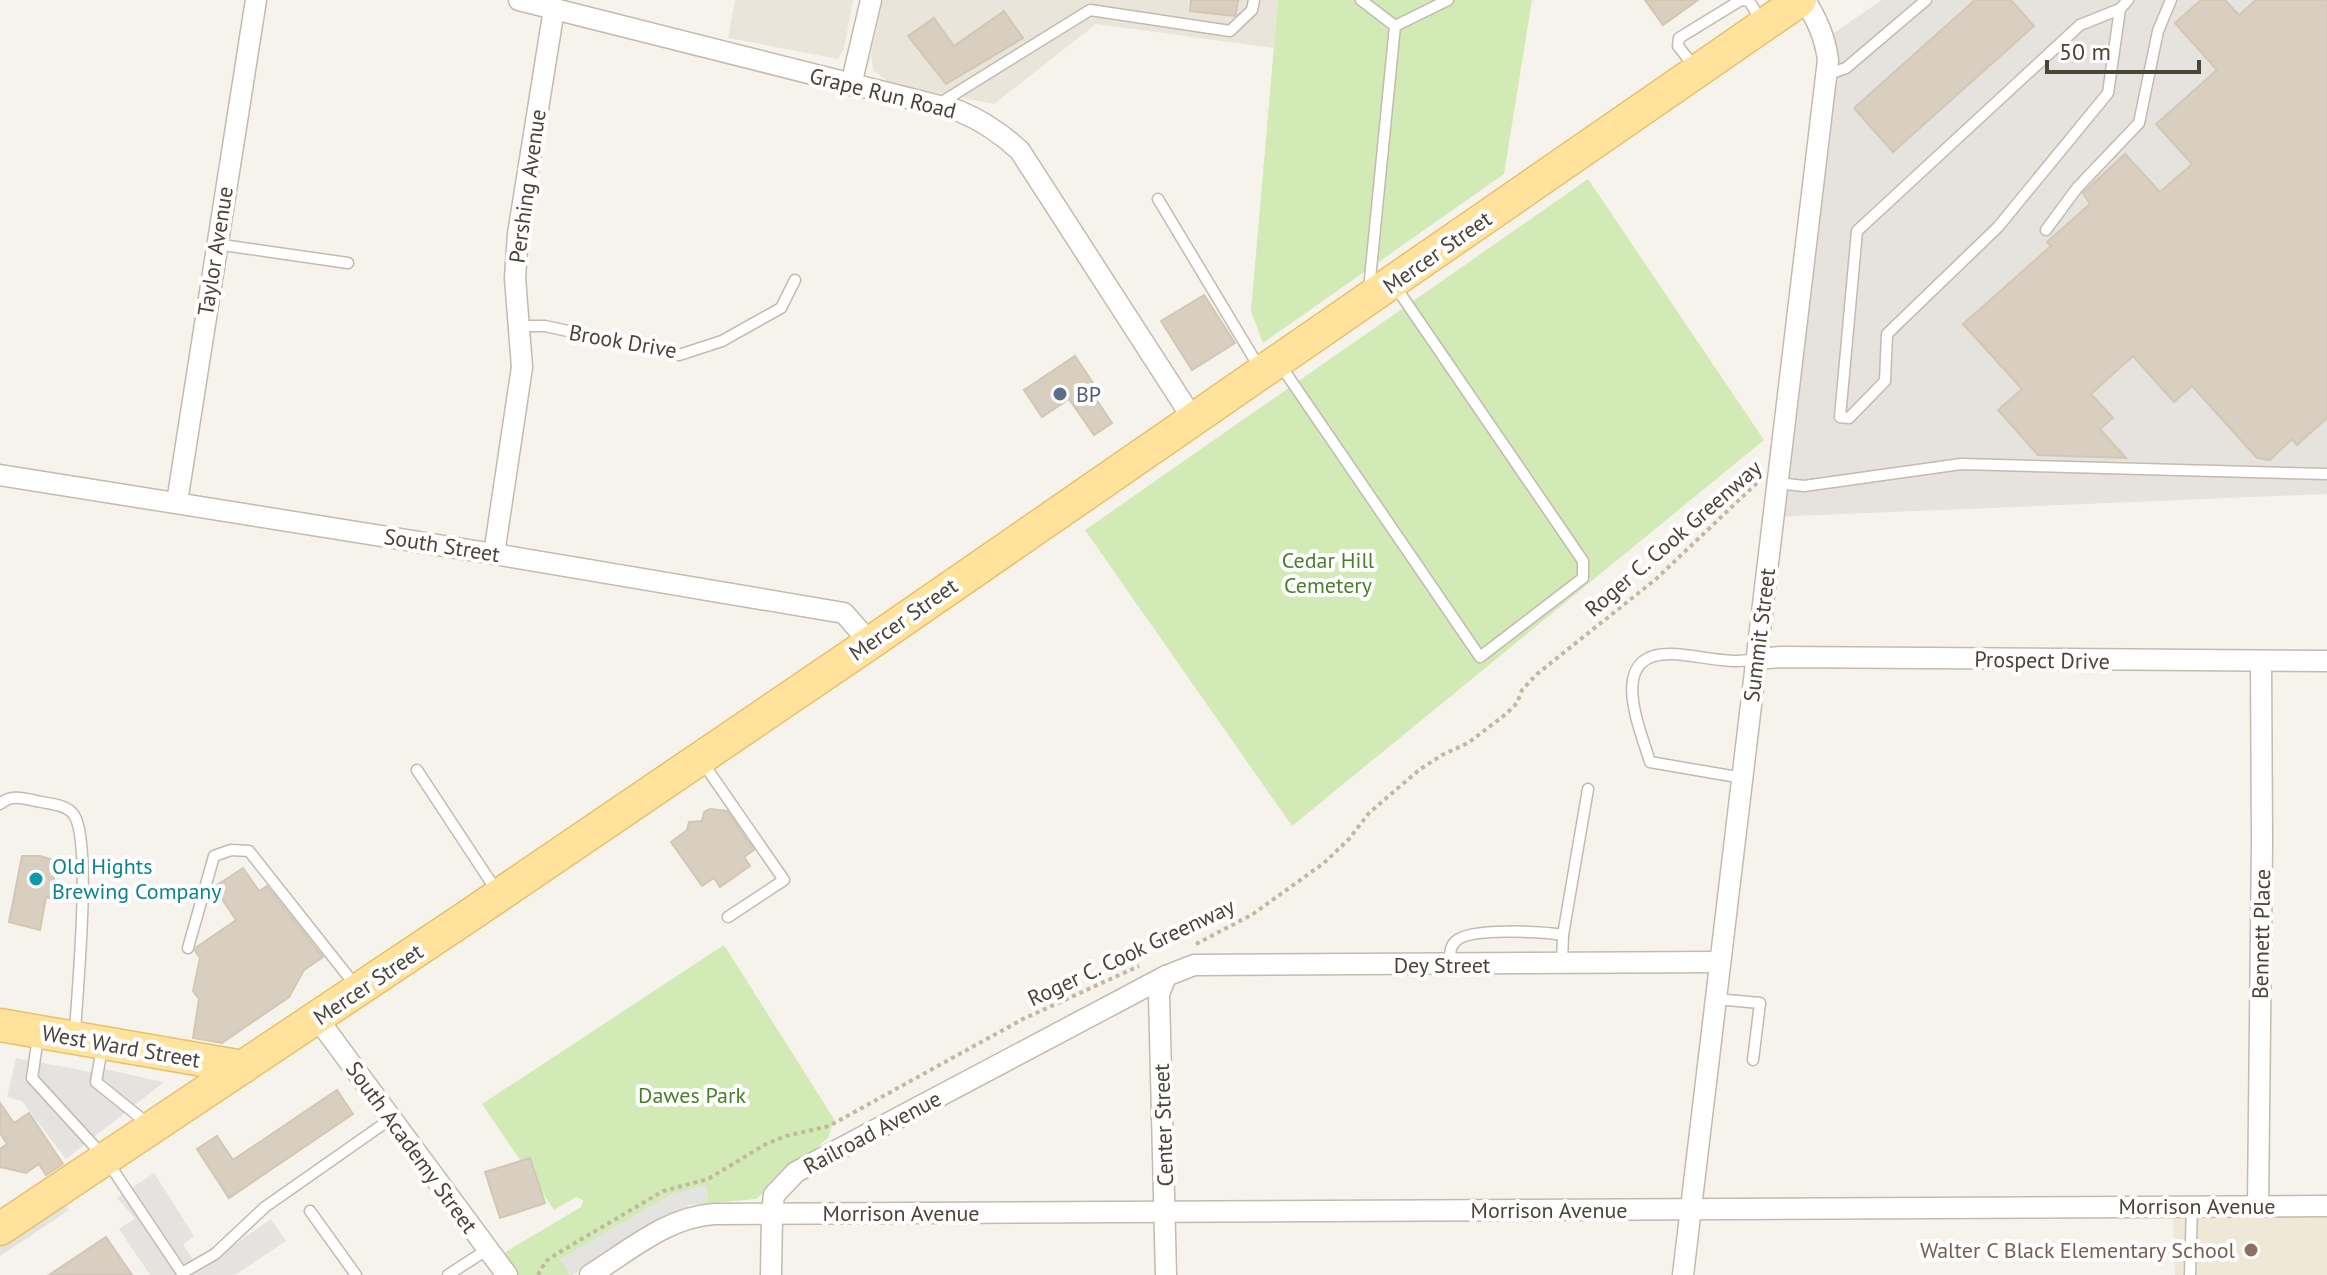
<svg xmlns="http://www.w3.org/2000/svg" width="2327" height="1275" font-family="'PT Sans',sans-serif">
  <rect width="100%" height="100%" fill="#f6f3ec"/>
  <g fill="#eae5da">
    <polygon points="735,0 853,0 844,49 838,59 728,38"/>
    <polygon points="883,0 1278,0 1274,48 1096,24 994,104 891,84 873,70 871,54"/>
  </g>
  <polygon fill="#e6e2dd" points="1882,0 2327,0 2327,494 1773,517 1828,37"/>
  <polygon fill="#efe8d6" points="2173,1216 2327,1216 2327,1275 2175,1275"/>
  <g fill="#d2eab5">
    <polygon points="1278,0 1532,0 1504,174 1263,343 1251,311"/>
    <polygon points="1588,179 1764,440 1292,826 1085,530"/>
    <polygon points="724,945 834,1119 828,1138 756,1199 689,1205 572,1275 518,1275 502,1254 581,1207 583,1200 576,1197 554,1210 482,1104"/>
  </g>
  <g fill="#e5e3e0">
    <polygon points="16,1058 102,1074 104,1069 164,1082 66,1159 22,1101 7,1097"/>
    <polygon points="154,1173 194,1236 183,1245 200,1269 271,1219 286,1241 235,1275 150,1275 119,1229 135,1218 117,1198"/>
    <polygon points="707,1185 708,1202 689,1205 671,1214 572,1275 569,1275 560,1259 671,1194"/>
    <polygon points="63,1202 69,1210 0,1256 0,1243"/>
  </g>
  <g fill="#d8cfc1" stroke="#d3c7b4" stroke-width="2">
    <polygon points="1191,0 1238,0 1236,14 1234,16 1190,11"/>
    <polygon points="1645,0 1698,0 1663,25"/>
    <polygon points="1975,0 2011,0 2034,26 1893,152 1854,108"/>
    <polygon points="2201,0 2225,0 2239,15 2256,0 2327,0 2327,418 2297,445 2292,439 2270,460 2257,458 2192,386 2174,402 2133,356 2091,394 2113,418 2100,429 2126,458 2038,455 1998,410 2022,389 1963,324 2051,246 2047,242 2090,204 2083,193 2125,154 2160,192 2192,164 2156,124 2217,70 2175,23"/>
    <polygon points="1004,11 1023,38 946,84 908,36 934,18 954,46"/>
    <polygon points="1204,295 1235,343 1192,370 1161,321"/>
    <polygon points="1075,356 1093,383 1088,387 1112,423 1094,435 1069,399 1042,417 1024,390"/>
    <polygon points="710,809 727,811 754,850 744,857 750,866 720,887 714,878 702,886 671,842 687,830 689,822 702,821 704,812"/>
    <polygon points="22,856 40,856 57,861 50,898 46,897 40,930 9,922"/>
    <polygon points="243,868 259,891 267,886 323,957 304,970 289,997 222,1043 193,1038 199,999 193,991 200,958 195,951 197,947 236,920 214,887"/>
    <polygon points="337,1090 353,1114 229,1198 197,1149 217,1136 233,1160"/>
    <polygon points="0,1103 14,1123 29,1113 63,1164 46,1175 39,1164 26,1173 0,1167 0,1149 7,1144 0,1133"/>
    <polygon points="530,1158 545,1203 500,1218 485,1172"/>
    <polygon points="106,1237 132,1275 49,1275"/>
  </g>
  <g fill="none" stroke-linecap="round" stroke-linejoin="round">
    <defs>
      <g id="service">
        <polyline points="1361,0 1395,26"/>
        <polyline points="2120,9 2108,93 1998,227 1887,334 1885,381 1849,418 1840,417 1857,231 2080,25 2120,9 2128,0"/>
        <polyline points="1395,26 1448,0"/>
        <polyline points="1696,69 1678,46 1679,38 1741,0 1749,1 1761,20"/>
        <polyline points="1826,75 1846,68 1926,0"/>
        <polyline points="937,105 1090,10 1230,31 1252,10 1254,0"/>
        <polyline points="1158,199 1259,367"/>
        <polyline points="2046,230 2077,188 2139,123 2158,31 2171,0"/>
        <polyline points="216,244 348,263"/>
        <polyline points="1369,289 1395,26"/>
        <polyline points="519,326 545,326 679,355 722,341 781,308 795,280"/>
        <polyline points="1279,363 1480,657 1583,578 1583,561 1395,286"/>
        <polyline points="1777,483 1804,486 1961,464 2327,474"/>
        <polyline points="703,763 784,880 728,917"/>
        <polyline points="417,770 496,890"/>
        <path d="M1743 778 1650 762C1640 728 1606 653 1671 654 1700 655 1728 665 1757 659"/>
        <path d="M0 804C12 793 26 799 41 802 52 804 67 805 74 815 92 842 77 993 75 1032"/>
        <polyline points="1563,935 1588,789"/>
        <polyline points="188,948 214,856 231,850 249,851 355,985"/>
        <path d="M1450 965C1450 956 1449 947 1456 941 1470 927 1543 932 1563 935L1562 964"/>
        <polyline points="1716,999 1760,1003 1753,1060"/>
        <polyline points="38,1037 32,1078 105,1158 182,1273 215,1254 265,1207 392,1118"/>
        <polyline points="102,1048 96,1082 147,1123"/>
        <polyline points="310,1211 356,1275"/>
        <polyline points="448,1275 488,1249"/>
        <polyline points="2190,1275 2192,1206"/>
      </g>
      <g id="minor">
        <path d="M519 0 959 111C983 121 1001 133 1020 151L1193 419"/>
        <polyline points="851,85 871,0"/>
        <polyline points="0,475 494,554 844,613 870,643"/>
        <polyline points="177,502 256,0"/>
        <polyline points="494,554 522,367 515,278 518,234 554,9"/>
        <polyline points="1757,659 1781,657 2327,661"/>
        <polyline points="317,1018 507,1275"/>
        <polyline points="2258,1206 2262,842 2261,662"/>
        <path d="M590 1275C629 1251 667 1217 714 1214L2327 1206"/>
        <polyline points="771,1275 772,1213 774,1195 796,1172 1166,976 1194,965 1720,962"/>
        <polyline points="1166,1275 1159,994 1166,976"/>
        <path d="M1683 1275 1828 60C1825 37 1817 20 1805 0"/>
      </g>
      <g id="primary">
        <polyline points="0,1025 243,1067"/>
        <polyline points="0,1229 467,917 870,643 1800,0"/>
      </g>
    </defs>
    <use href="#service" stroke="#c2bbae" stroke-width="13"/>
    <use href="#minor" stroke="#c2bbae" stroke-width="23"/>
    <use href="#primary" stroke="#e6c16a" stroke-width="35"/>
    <g stroke="#c4b79f" stroke-width="4" stroke-dasharray="4 4" stroke-linecap="butt">
      <polyline points="1196,944 1253,914 1324,863 1349,839 1369,813 1419,770 1442,755 1468,743 1506,714 1517,703 1522,690 1537,674 1656,579 1759,481"/>
      <polyline points="538,1275 546,1261 558,1253 663,1191 708,1179 766,1144 786,1136 829,1126 1023,1019 1139,966"/>
    </g>
    <use href="#service" stroke="#fff" stroke-width="10"/>
    <use href="#minor" stroke="#fff" stroke-width="20"/>
    <use href="#primary" stroke="#ffe39c" stroke-width="32"/>
  </g>
  <circle fill="#5c6f8a" stroke="#fff" stroke-width="3" cx="1060" cy="394" r="8"/>
  <circle fill="#0f9aa8" stroke="#fff" stroke-width="3" cx="36" cy="879" r="8"/>
  <circle fill="#8d6e63" stroke="#fff" stroke-width="3" cx="2251" cy="1250" r="8"/>
  <g text-anchor="middle" stroke-width="8" stroke-linejoin="round" paint-order="stroke">
    <g font-size="22" fill="#4b4439" stroke="#fff">
      <text transform="translate(883 93) rotate(14)" y="8">Grape Run Road</text>
      <text transform="translate(527 186) rotate(-82)" y="8">Pershing Avenue</text>
      <text transform="translate(215 251) rotate(-81)" y="8">Taylor Avenue</text>
      <text transform="translate(1437 252) rotate(-35)" y="8">Mercer Street</text>
      <text transform="translate(623 341) rotate(10)" y="8">Brook Drive</text>
      <text transform="translate(1673 538) rotate(-41)" y="8">Roger C. Cook Greenway</text>
      <text transform="translate(442 545) rotate(9)" y="8">South Street</text>
      <text transform="translate(903 619) rotate(-35)" y="8">Mercer Street</text>
      <text transform="translate(1759 635) rotate(-83)" y="8">Summit Street</text>
      <text transform="translate(2042 660) rotate(1)" y="8">Prospect Drive</text>
      <text transform="translate(2261 934) rotate(-89)" y="8">Bennett Place</text>
      <text transform="translate(1131 952) rotate(-25)" y="8">Roger C. Cook Greenway</text>
      <text x="1442" y="973">Dey Street</text>
      <text transform="translate(368 984) rotate(-34)" y="8">Mercer Street</text>
      <text transform="translate(121 1046) rotate(10)" y="8">West Ward Street</text>
      <text transform="translate(1163 1125) rotate(-92)" y="8">Center Street</text>
      <text transform="translate(872 1132) rotate(-28)" y="8">Railroad Avenue</text>
      <text transform="translate(412 1147) rotate(54)" y="8">South Academy Street</text>
      <text x="2197" y="1214">Morrison Avenue</text>
      <text x="1549" y="1218">Morrison Avenue</text>
      <text x="901" y="1221">Morrison Avenue</text>
    </g>
    <g font-size="22" fill="#4e5e75" stroke="#fff" text-anchor="start">
      <text x="1076" y="402">BP</text>
    </g>
    <g font-size="22" fill="#4a7f2a" stroke="#fff">
      <text x="1328" y="568">Cedar Hill<tspan x="1328" dy="25">Cemetery</tspan></text>
      <text x="692" y="1103">Dawes Park</text>
    </g>
    <g font-size="22" fill="#0d838f" stroke="#fff" text-anchor="start">
      <text x="52" y="874">Old Hights<tspan x="52" dy="25">Brewing Company</tspan></text>
    </g>
    <g font-size="22" fill="#785e54" stroke="#fff" text-anchor="end">
      <text x="2235" y="1258">Walter C Black Elementary School</text>
    </g>
  </g>
  <path d="M2047 60v12h152v-12" fill="none" stroke="#4b4439" stroke-width="4"/>
  <text x="2059" y="60" font-size="24" fill="#4b4439" stroke="#ffffff" stroke-width="6" paint-order="stroke">50 m</text>
</svg>
